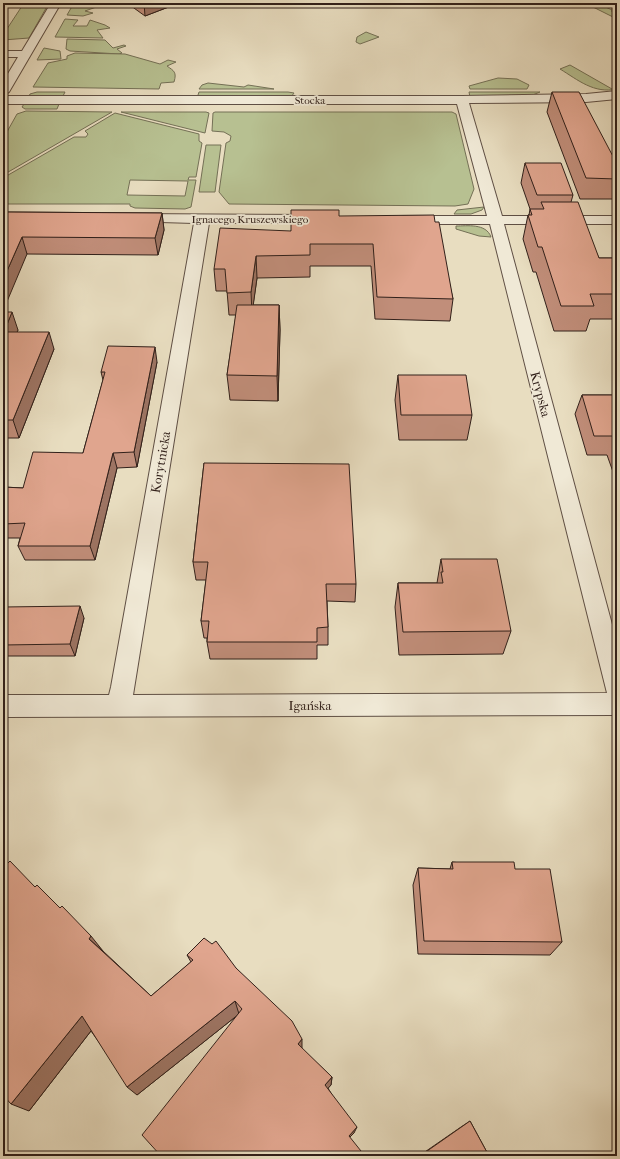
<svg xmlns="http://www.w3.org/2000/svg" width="620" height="1159" font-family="'IM FELL French Canon',serif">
  <rect width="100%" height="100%" fill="#e8ddc0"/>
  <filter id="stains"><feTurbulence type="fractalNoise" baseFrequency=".005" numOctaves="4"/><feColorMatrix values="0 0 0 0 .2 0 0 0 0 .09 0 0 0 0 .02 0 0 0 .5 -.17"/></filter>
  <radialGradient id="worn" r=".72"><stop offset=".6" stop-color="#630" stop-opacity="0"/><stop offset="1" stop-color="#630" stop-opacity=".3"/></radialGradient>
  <g fill="#b7c091" stroke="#747056" fill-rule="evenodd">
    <polygon points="24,3 49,3 29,38 3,40 3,35"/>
    <polygon points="74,3 110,3 111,4 109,6 102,5 85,11 93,13 83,16 67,15"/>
    <polygon points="585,3 597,3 612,10 612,12 617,14 617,19"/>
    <polygon points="65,19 78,20 73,26 87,26 90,20 105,25 110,28 97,30 103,38 55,37"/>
    <polygon points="366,32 379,37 360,44 356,42 357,37"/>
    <polygon points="67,39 105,40 113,48 124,45 126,46 117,49 122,53 119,54 70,51 66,49"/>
    <polygon points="44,48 60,51 61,59 37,60"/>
    <path d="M75 53 125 54 160 64 168 60 176 62 167 66C174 71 177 72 174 82L161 83 159 89 33 87 48 63 67 59V56Z"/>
    <path d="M570 65 612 89H617C594 94 578 80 560 69Z"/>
    <polygon points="498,78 517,79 529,85 527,89 470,89 469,86"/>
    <polygon points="208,83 244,87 248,85 274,89 199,89 202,85"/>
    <polygon points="37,92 65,92 63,96 29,96 30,94"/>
    <polygon points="199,92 288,92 294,93 291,97 200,97 198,95"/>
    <polygon points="469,92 540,92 530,96 470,97"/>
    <polygon points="24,104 59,104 57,109 25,109 22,107"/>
    <polygon points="26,111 112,112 3,175 3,139 17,114"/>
    <polygon points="121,112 206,112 209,113 205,133"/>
    <polygon points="215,112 452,112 456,114 474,189 468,204 455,206 229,204 219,192 226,143 230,141 231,136 224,132 212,131 213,113"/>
    <path d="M115 113 199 134V141L202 143 196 177H189L188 180H196L191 207 185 209 135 208 130 206V204H3V178L74 137H86L88 134 85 131ZM130 180 187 181H188L185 196 127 195Z"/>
    <polygon points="206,145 221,145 215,192 199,192"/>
    <polygon points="484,207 482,210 471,214 454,214 457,210"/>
    <path d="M456 226C467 226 486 223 491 237L479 236 456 229Z"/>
  </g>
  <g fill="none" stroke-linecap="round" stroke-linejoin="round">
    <defs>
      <g id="street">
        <polygon points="51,3 61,3 9,92 3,96 3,82 18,57 3,57 3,51 22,51"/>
        <polygon points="617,91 617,99 586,102 469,103 502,216 617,216 617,224 504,224 617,643 617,715 3,717 3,695 109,695 111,687 194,223 127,221 125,218 127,215 132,214 320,215 325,216 327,219 325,222 320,223 209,223 133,695 607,693 490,224 404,224 399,223 397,220 399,217 404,216 487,216 457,104 3,104 3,96 462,96 586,94"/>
      </g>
    </defs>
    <use href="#street" stroke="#5f4f44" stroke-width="2"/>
    <use href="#street" fill="#f0e9d6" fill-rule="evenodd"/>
  </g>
  <g fill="#c18e7a" stroke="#31201a">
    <polygon points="127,3 179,3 145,16"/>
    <polygon points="552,92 617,164 617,199 580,199 547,112"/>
    <polygon points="525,163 573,195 571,202 599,258 617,258 617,319 590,319 586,331 554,331 536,272 533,272 523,239 528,215 529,215 530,209 521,183"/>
    <polygon points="3,212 162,213 164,230 158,255 27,254"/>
    <polygon points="435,222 453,299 450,321 375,319 371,266 310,266 310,277 257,278 253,305 279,305 280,330 278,401 230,400 227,375 236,315 229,315 227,291 216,291 214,269 291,231"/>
    <polygon points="3,312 18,330 17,332 54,349 19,438 3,438"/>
    <polygon points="157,362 137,467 117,468 95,560 25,560 18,546 20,538 3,538 3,487 23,488 83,453 103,380 101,372"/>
    <polygon points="398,375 472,415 467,440 399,440 395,400"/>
    <polygon points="582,395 617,395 617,483 607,455 587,455 575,414"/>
    <polygon points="204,463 356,584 355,602 327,601 328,627 328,645 317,645 317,659 210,659 207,642 207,638 204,638 201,621 206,580 196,580 193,562"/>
    <polygon points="441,559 511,631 503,654 399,655 395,607 398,583 437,583"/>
    <polygon points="3,607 84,618 75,656 3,656"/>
    <polygon points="452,862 515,869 562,942 550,955 418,954 413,885 418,868 450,869"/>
    <polygon points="35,887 60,908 103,951 151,996 191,962 187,955 236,968 302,1049 332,1077 331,1085 328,1088 354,1133 239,1014 137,1095 91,1031 29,1111"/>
    <polygon points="470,1121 489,1156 419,1156 461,1127"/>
  </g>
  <g fill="#9d7463" stroke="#31201a">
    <polygon points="3,3 10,3 3,14"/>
    <polygon points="144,3 179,3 145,16"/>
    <polygon points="162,213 164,230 158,255 155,238"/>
    <polygon points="22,237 27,254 3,311 3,280"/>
    <polygon points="256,256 257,278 252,314 251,292"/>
    <polygon points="279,305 280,330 278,401 277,376"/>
    <polygon points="12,312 18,330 10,349 4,332"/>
    <polygon points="49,332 54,349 19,438 13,420"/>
    <polygon points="155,347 157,362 137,467 134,452"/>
    <polygon points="113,453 117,468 95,560 90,546"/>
    <polygon points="80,606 84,618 75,656 70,644"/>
    <polygon points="91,936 103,951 89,939"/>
    <polygon points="235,1001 239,1014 137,1095 127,1087"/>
    <polygon points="82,1016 94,1027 29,1111 11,1104"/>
    <polygon points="302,1039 302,1049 298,1044"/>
    <polygon points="332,1077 331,1085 324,1093 325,1085"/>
    <polygon points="357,1127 354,1133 346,1141 349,1136"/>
  </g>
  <g fill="#e0a58e" stroke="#31201a">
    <polygon points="552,92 579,92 617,164 617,179 586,178"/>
    <polygon points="525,163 561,163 573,195 537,195"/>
    <polygon points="541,202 578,202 599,258 617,258 617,294 590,294 594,306 561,306 542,247 538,247 528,215 532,215 530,209 544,209"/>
    <polygon points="291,210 339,210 339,216 434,215 435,222 439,222 453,299 377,297 373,244 310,244 310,255 256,256 251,292 227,293 225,269 214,269 220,228 291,231"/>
    <polygon points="3,212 162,213 155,238 22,237 3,280"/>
    <polygon points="237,305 279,305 277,376 227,375"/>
    <polygon points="3,312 12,312 4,332 49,332 13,420 3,420"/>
    <polygon points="108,346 155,347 134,452 113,453 90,546 18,546 25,523 3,524 3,487 23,488 33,452 83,453 105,372 101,372"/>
    <polygon points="398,375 466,375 472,415 401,415"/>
    <polygon points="582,395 617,395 617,441 615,436 594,436"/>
    <polygon points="204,463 349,464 356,584 326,584 328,627 317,628 317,642 207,642 209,621 201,621 208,562 193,562"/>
    <polygon points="441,559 497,559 511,631 403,632 398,583 443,583 441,572 443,572"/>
    <polygon points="80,606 70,644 3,645 3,607"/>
    <polygon points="10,861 35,887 37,885 60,908 62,906 91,936 89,939 151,996 193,960 187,955 204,938 212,944 216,941 236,968 292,1021 302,1039 298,1044 332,1077 325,1085 357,1127 349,1136 365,1156 161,1156 142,1135 242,1009 235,1001 127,1087 82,1016 11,1104 3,1095 3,866 4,867"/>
    <polygon points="452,862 514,862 515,869 550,869 562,942 424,941 418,868 453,869"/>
    <polygon points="470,1121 489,1156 420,1156"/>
  </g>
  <g text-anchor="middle" stroke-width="3.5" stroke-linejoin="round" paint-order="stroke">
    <g font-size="11" fill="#31201a" stroke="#f0e9d6">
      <text x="310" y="104">Stocka</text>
      <text x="250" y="223">Ignacego Kruszewskiego</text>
    </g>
    <g font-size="13" fill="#31201a" stroke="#f0e9d6">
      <text transform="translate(541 394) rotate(75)" y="5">Krypska</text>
      <text transform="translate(160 462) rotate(-80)" y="5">Korytnicka</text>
      <text x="310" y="710">Igańska</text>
    </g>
  </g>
  <rect width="620" height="1159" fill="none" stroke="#e8ddc0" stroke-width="16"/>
  <rect x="4" y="4" width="612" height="1151" fill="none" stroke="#31201a" stroke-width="2"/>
  <rect x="8" y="8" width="604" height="1143" fill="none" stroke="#31201a"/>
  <rect width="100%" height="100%" filter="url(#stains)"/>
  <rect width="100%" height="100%" fill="url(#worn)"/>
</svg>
